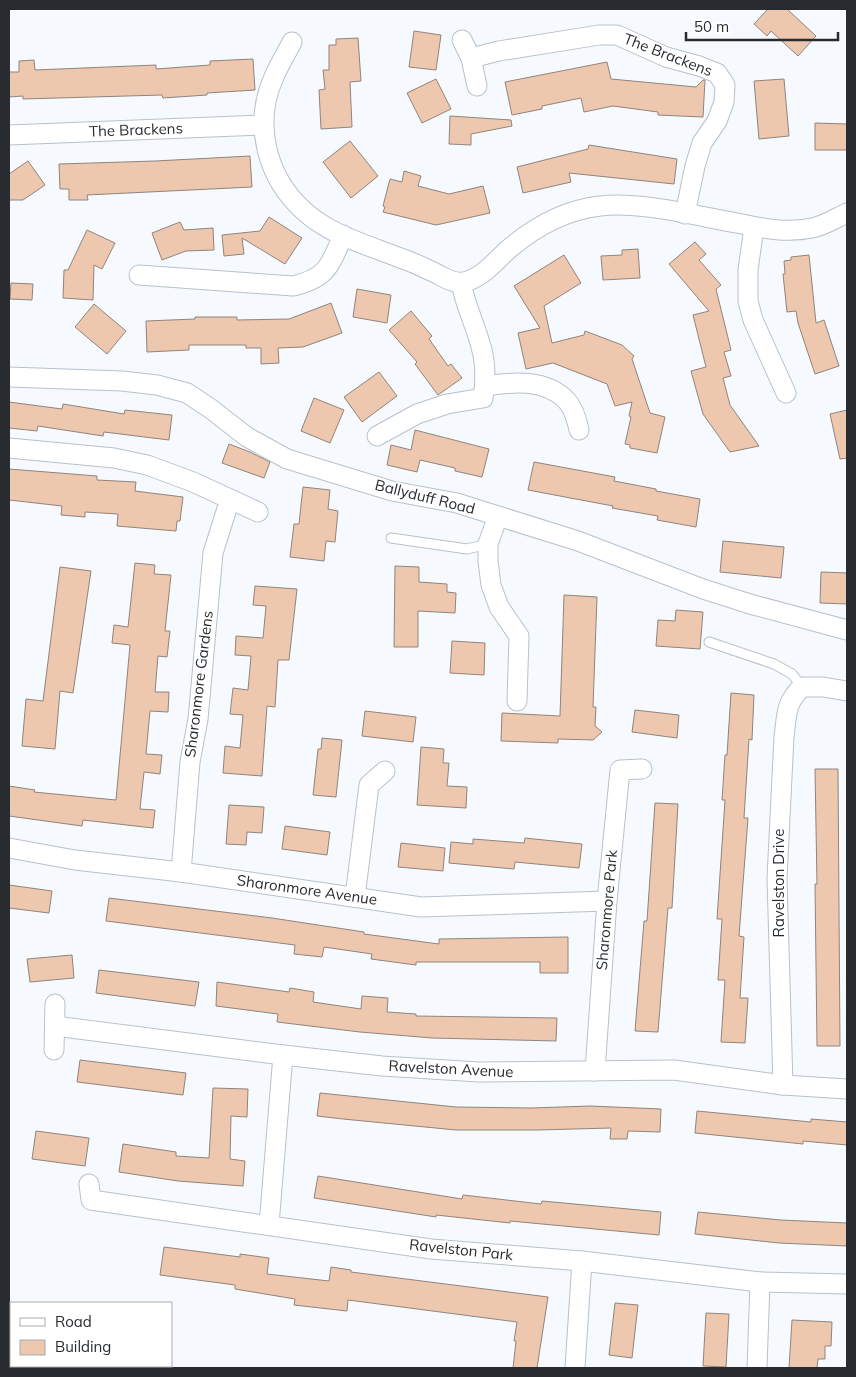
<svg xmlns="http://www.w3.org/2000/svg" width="856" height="1377" font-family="Mulish,sans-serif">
  <rect width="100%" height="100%" fill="#f6fafe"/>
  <g fill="#eec7af" stroke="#90847d">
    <polygon points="768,9 787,9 816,36 798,56 771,31 767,36 754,24"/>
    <polygon points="414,31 441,35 436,70 409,67"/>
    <polygon points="358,38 361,81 350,82 352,127 321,129 319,90 325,89 323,70 329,70 329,45 336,45 336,39"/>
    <polygon points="253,59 255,90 207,93 207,95 163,98 162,95 23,99 23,96 9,97 9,72 19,72 19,61 34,60 35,70 156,65 156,69 210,65 210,61"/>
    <polygon points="607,62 611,79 696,87 703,80 705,80 703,117 658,115 658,112 613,106 584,112 581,98 542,106 542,109 512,115 505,82"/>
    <polygon points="436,79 451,109 422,123 407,93"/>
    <polygon points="784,79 789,136 759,139 754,81"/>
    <polygon points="450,116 511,120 512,126 471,134 471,145 449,144"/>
    <polygon points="815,123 847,124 847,150 815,150"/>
    <polygon points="350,141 378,176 351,198 323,162"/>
    <polygon points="589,145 677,159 674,184 569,173 571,182 523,193 517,167 588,149"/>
    <polygon points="250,156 252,187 87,195 88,200 69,200 69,189 60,189 59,164 155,161"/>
    <polygon points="28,161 45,185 23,200 9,200 9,174"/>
    <polygon points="404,171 421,176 418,186 449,194 483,186 490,213 436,225 383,212 385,207 383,206 390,179 402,182"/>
    <polygon points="269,217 302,238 285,264 242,238 244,254 224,256 222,235 260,231"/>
    <polygon points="180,222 184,230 213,228 214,250 186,251 162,260 152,233"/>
    <polygon points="87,230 115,243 102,269 94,265 93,300 63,298 64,270 68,270"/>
    <polygon points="695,242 706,254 699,260 721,285 716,289 731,350 724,352 731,376 723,378 730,405 759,446 730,452 703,414 691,371 706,367 693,315 709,311 669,264"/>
    <polygon points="638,249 640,278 603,280 601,256 622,255 622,250"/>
    <polygon points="564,255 581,283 544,306 552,343 584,335 585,331 622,345 634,356 632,359 650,413 665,417 657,453 630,448 630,445 625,444 631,417 629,416 632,402 615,406 607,384 553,363 526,369 518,333 540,328 514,286"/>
    <polygon points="809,255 816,323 824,320 839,366 815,374 798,323 796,311 787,312 783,274 785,274 784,261 791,260 791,257"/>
    <polygon points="11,283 33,284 32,300 10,299"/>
    <polygon points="357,289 391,295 387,323 353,317"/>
    <polygon points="331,303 342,333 303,347 278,348 279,363 261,364 261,348 246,348 246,345 189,345 189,350 147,352 146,321 195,319 195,317 237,317 237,320 289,319"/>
    <polygon points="94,304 126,331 107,354 75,327"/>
    <polygon points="411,311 432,336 429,339 448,366 451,364 462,378 438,395 415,364 417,362 389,330"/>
    <polygon points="379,372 397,396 362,422 344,397"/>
    <polygon points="314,398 344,410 330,443 301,431"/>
    <polygon points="9,402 62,409 63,404 124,414 125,410 172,415 169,440 104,432 103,436 38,426 37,431 9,428"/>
    <polygon points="847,410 847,458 840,459 830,414"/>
    <polygon points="415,430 489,449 482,477 455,471 455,468 420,460 417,472 387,465 391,445 411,450"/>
    <polygon points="229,444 250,452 270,462 264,478 222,463"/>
    <polygon points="534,462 615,477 614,481 656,489 656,491 700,499 696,527 657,520 658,516 612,508 613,506 528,490"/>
    <polygon points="9,469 97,476 97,480 136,482 135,491 183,497 180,521 177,521 176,531 117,526 118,514 85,512 85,517 61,515 62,506 9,500"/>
    <polygon points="303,487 330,490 328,509 338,511 335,542 326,541 324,561 290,557 294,524 299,524"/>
    <polygon points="723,541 784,547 781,578 720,572"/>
    <polygon points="135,563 155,565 154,574 171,575 165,631 170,631 167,657 158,656 155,692 169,692 168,712 150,711 146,754 162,755 160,774 144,772 140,809 155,810 153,828 83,820 82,826 9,816 9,786 35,790 34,792 116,800 130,645 112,643 114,625 128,627"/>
    <polygon points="395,566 419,567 419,582 447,584 447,592 456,593 455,613 418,611 418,647 394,647"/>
    <polygon points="60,567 91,571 73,693 60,691 55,749 22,746 26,699 43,701"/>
    <polygon points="821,572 847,573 847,604 820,603"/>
    <polygon points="255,586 297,589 289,660 278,660 275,707 267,706 262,776 223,773 225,746 240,748 243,715 230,714 233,688 248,690 251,656 235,655 236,636 263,638 266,606 253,605"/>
    <polygon points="564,595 597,597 593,707 596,707 595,726 602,732 593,740 558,739 558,743 501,741 502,713 560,716"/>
    <polygon points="676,610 703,612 700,649 656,646 658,620 675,621"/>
    <polygon points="452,641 485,643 484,675 450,673"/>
    <polygon points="731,693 754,695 752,740 749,739 744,818 748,818 739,936 744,937 740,998 748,998 745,1043 721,1042 725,980 718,980 722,919 717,919 725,800 722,800 725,755 727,755"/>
    <polygon points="635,710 679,715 677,738 632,732"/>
    <polygon points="365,711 416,717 413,742 362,736"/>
    <polygon points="322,738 342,740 336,797 313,795 318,749 321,749"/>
    <polygon points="421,747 444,749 443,763 449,763 447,786 467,787 466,808 417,805"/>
    <polygon points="815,769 838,769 840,1046 817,1046 815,884 817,884"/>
    <polygon points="655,803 678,804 672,908 668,908 658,1032 635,1031 644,921 647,921"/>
    <polygon points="229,805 264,807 262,833 247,832 246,845 226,844"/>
    <polygon points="285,826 330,832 327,855 282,849"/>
    <polygon points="525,838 582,844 579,868 515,862 514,869 449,863 451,842 473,844 473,839 524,843"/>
    <polygon points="401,843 445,848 443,871 398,867"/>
    <polygon points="9,885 52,891 49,913 9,908"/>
    <polygon points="109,898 272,918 364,932 364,934 439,944 439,939 568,937 568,973 540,973 540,962 416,962 416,965 371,959 372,954 324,947 322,957 294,954 295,945 106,921"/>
    <polygon points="72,955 74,978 30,982 27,959"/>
    <polygon points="99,970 199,982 195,1006 96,993"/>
    <polygon points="217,982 289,992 290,988 314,992 313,1002 361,1009 362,996 388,998 387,1012 416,1014 416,1016 557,1018 556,1041 432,1038 360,1032 277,1022 278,1014 216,1006"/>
    <polygon points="80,1060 186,1073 183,1095 77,1082"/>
    <polygon points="213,1088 248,1089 247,1117 231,1116 230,1159 245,1161 243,1186 178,1181 119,1172 123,1144 176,1152 176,1156 209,1158"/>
    <polygon points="320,1093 456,1107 531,1108 590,1106 661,1109 660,1132 628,1131 627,1139 610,1139 611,1128 538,1130 456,1130 343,1119 317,1116"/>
    <polygon points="697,1111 811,1122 811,1119 847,1122 847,1145 803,1141 803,1144 695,1133"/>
    <polygon points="36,1131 89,1138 85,1166 32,1159"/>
    <polygon points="318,1176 462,1199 463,1195 541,1204 542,1201 661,1212 659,1235 510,1221 510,1223 436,1215 436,1217 314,1198"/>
    <polygon points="698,1212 781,1220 847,1223 847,1246 779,1243 695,1234"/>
    <polygon points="164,1247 240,1257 240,1254 269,1258 267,1274 329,1281 331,1267 351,1270 351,1272 548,1297 537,1368 513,1368 516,1341 514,1341 517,1322 348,1300 347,1311 294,1305 295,1299 235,1289 235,1285 160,1275"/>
    <polygon points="615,1303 638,1305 632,1358 609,1355"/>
    <polygon points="706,1313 729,1314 726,1367 703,1366"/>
    <polygon points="792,1320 832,1322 831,1346 825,1346 825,1359 818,1359 817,1368 789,1368"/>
  </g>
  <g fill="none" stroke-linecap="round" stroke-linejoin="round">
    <defs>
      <g id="service">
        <polyline points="391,538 467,549 488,544"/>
        <polyline points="709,642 774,664 792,674 802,687"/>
      </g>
      <g id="minor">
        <polyline points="462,40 471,58 477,86"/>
        <path d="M292 42C286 54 279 65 274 77 253 123 266 177 304 211 329 234 364 244 395 256 407 260 419 265 431 271 441 275 451 284 463 282 482 279 496 260 510 248 536 226 565 210 600 206 642 201 700 217 742 224 765 229 788 233 812 228 824 226 836 218 847 213"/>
        <polyline points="471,58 499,51 599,35 617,35 666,57 699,66 717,73 725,85 724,102 717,121 702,143 695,166 685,214"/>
        <polyline points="9,135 262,125"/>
        <polyline points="754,227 748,270 748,301 753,320 786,393"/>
        <path d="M139 275 293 286C327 278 330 266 343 235"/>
        <polyline points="9,377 122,381 157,385 187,393 211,409 247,437 287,459 392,491 457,503 498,516 578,541 703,589 750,604 847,630"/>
        <path d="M485 386C512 382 546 378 567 401 574 409 577 420 579 430"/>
        <path d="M377 436 417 414 447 404 483 398C486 379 486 361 480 343 474 322 465 304 461 283"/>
        <polyline points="9,448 114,458 147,465 193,482 258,512"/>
        <polyline points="498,516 488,544 488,561 491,585 499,607 519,636 517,701"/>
        <polyline points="9,848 75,860 181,872 421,907 607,901"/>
        <polyline points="181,872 190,762 198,719 213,553 230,499"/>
        <polyline points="355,897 369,785 385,771"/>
        <polyline points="55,1026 283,1055 382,1066 479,1072 674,1070 783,1085 847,1089"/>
        <polyline points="54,1050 55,1004"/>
        <polyline points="595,1071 607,901 620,770 642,769"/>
        <path d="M783 1085 777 878 784 737C787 715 785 703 802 687H823L847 691"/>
        <polyline points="89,1184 91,1200 431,1249 582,1261 760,1282 847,1284"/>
        <polyline points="269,1225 283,1055"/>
        <polyline points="575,1368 582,1261"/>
        <polyline points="757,1368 760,1282"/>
      </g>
    </defs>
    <use href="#service" stroke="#b7c1cc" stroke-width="11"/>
    <use href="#minor" stroke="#b7c1cc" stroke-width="21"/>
    <use href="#service" stroke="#fff" stroke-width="9"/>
    <use href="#minor" stroke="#fff" stroke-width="19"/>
  </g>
  <g text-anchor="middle" stroke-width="4" stroke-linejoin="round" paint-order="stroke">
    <g font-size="15" fill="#282c30" stroke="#fff">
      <text transform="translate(668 55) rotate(21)" y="5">The Brackens</text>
      <text transform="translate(136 130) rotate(-2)" y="5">The Brackens</text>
      <text transform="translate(425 497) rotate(14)" y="5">Ballyduff Road</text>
      <text transform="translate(199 684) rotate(-83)" y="5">Sharonmore Gardens</text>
      <text transform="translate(779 883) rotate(-90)" y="5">Ravelston Drive</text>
      <text transform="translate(307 890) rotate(8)" y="5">Sharonmore Avenue</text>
      <text transform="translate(607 910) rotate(-85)" y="5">Sharonmore Park</text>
      <text transform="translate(451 1069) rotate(3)" y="5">Ravelston Avenue</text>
      <text transform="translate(461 1250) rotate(6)" y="5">Ravelston Park</text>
    </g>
  </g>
  <rect width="856" height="1377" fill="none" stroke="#282c30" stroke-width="20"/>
  <rect x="10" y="1302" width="162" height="65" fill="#ffffff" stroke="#a9abac"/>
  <rect x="20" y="1318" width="25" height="8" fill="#ffffff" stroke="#a9abac"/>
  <text x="55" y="1327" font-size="15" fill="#282c30">Road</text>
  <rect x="20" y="1340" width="25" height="15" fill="#eec7af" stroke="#a9abac"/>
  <text x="55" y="1352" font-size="15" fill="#282c30">Building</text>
  <path d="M686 32v8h152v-8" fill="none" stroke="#282c30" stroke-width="2.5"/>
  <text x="694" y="32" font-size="15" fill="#282c30" stroke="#ffffff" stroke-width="4" paint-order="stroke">50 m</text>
</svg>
